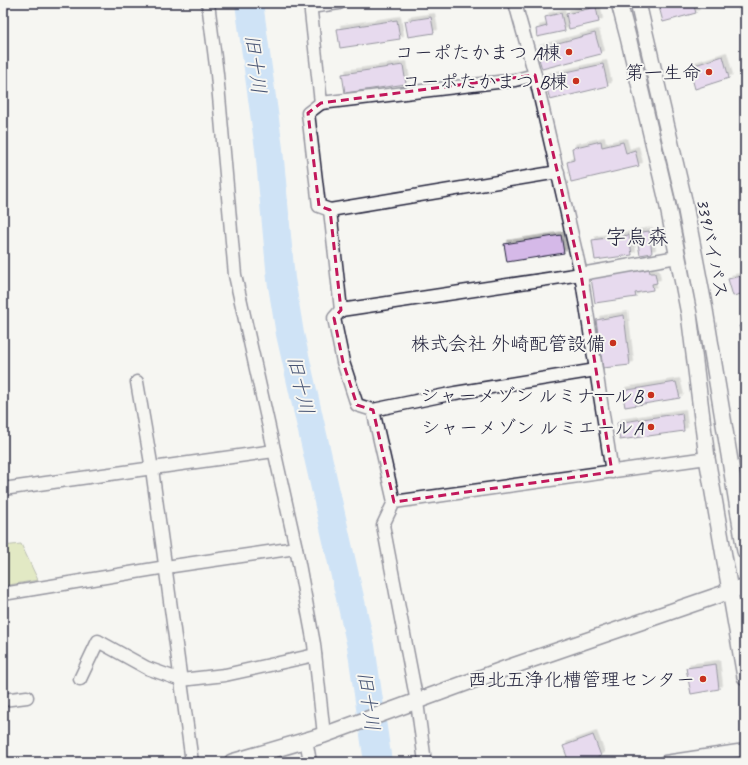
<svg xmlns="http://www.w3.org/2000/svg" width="748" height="765" font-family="Caveat,'Klee One',sans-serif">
  <defs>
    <filter id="shadow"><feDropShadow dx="3.5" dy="-3.5" stdDeviation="0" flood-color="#0004"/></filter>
  </defs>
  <rect width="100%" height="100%" fill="#f6f6f2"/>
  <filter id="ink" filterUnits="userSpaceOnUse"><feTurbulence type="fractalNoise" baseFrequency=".025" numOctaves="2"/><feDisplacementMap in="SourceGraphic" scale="8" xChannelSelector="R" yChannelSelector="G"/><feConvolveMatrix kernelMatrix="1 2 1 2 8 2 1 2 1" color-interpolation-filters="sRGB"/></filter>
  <g filter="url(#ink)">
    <polygon fill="#cbd98d" stroke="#767e64" points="21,544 38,580 3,586 3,546"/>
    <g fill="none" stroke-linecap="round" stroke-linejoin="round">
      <polyline stroke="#a1cdfb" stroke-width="28" points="249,3 269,149 281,279 290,334 361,646 378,762"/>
    </g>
    <g fill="#d5b9e8" stroke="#22223b" filter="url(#shadow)">
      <polygon points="658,3 693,3 696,13 663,22"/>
      <polygon points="596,7 599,22 569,29 566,14"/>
      <polygon points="561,13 565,31 537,37 536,29 547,26 545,17"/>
      <polygon points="431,17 434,33 408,37 405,21"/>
      <polygon points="397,20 400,39 340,48 337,29"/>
      <polygon points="595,33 601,54 542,69 536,49"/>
      <polygon points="723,56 729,78 695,89 689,67"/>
      <polygon points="603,64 608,86 550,100 544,77"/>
      <polygon points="403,65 406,84 345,93 342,74"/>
      <polygon points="601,141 602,147 623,142 626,153 635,150 639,166 571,182 567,162 574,160 572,148"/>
      <polygon points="649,231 652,253 640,255 636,233"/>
      <polygon points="561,235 564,253 507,262 504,244"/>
      <polygon points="629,235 632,255 595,260 592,240"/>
      <polygon points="649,269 650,273 655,273 657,283 652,284 653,290 635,293 636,297 595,303 591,278"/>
      <polygon points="745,275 745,293 733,296 728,279"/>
      <polygon points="624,315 630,365 603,368 596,320"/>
      <polygon points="745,323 745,344 739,326"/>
      <polygon points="676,382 680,398 625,407 622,391"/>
      <polygon points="682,413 684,431 620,440 617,423"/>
      <polygon points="716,664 719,689 691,694 686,668"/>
      <polygon points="593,735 601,756 585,762 569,762 563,746"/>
    </g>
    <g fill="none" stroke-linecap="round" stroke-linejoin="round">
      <defs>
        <g id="minor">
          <polyline points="208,3 217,74 235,275 296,548 314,644 324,735"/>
          <polyline points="310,3 321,103 515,80 535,75"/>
          <polyline points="515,3 535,75 581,274 612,472"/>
          <polyline points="745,3 745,6"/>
          <polyline points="310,7 339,3"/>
          <polyline points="321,103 308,113 319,206 330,210"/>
          <polyline points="558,172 330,210 341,310 581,274 677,257"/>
          <polyline points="341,310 334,318 343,362 357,405 373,410"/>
          <polyline points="596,370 455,393 373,410 394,502 707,458"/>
          <polyline points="137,382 152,469 192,762"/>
          <polyline points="3,489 274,451"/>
          <polyline points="394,502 383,525 417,702 425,762"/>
          <polyline points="3,594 166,567 296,548"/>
          <polyline points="80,679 98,641 147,668 181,680 225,675 315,655"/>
          <polyline points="3,700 27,697"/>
          <polyline points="306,739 310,762"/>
          <polyline points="665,762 745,750"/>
        </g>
        <g id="tertiary">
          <polyline points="619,3 628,37 666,197 689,314 707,458 745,677"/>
          <polyline points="638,3 684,200 705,310 745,551"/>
          <polyline points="232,762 324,735 507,668 745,586"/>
        </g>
      </defs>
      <use href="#minor" stroke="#22223b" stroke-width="15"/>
      <use href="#tertiary" stroke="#22223b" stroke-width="18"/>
      <use href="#minor" stroke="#f6f6f2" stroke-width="12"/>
      <use href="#tertiary" stroke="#f6f6f2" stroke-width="15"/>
    </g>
  </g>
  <path d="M0 0H748V765H0ZM535 75 581 274 612 472 394 502 373 410 357 405 343 362 334 318 341 310 330 210 319 206 308 113 321 103Z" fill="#f6f6f2" fill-opacity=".55" fill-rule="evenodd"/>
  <path fill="none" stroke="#c2185b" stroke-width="3" stroke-dasharray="8 5" stroke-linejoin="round" d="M535 75 581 274 612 472 394 502 373 410 357 405 343 362 334 318 341 310 330 210 319 206 308 113 321 103Z"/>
  <g fill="#c8321e" stroke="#f6f6f2" stroke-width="1.5">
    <circle cx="569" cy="52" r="4"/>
    <circle cx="709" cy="72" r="4"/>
    <circle cx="576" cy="81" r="4"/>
    <circle cx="613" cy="343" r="4"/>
    <circle cx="651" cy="395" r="4"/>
    <circle cx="651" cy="427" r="4"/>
    <circle cx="703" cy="679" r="4"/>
  </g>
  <g text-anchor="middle" stroke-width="4" stroke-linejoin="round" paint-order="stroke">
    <g font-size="19" fill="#22223b" stroke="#f6f6f2" text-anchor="end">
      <text x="561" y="59">コーポたかまつ A棟</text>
      <text x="701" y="79">第一生命</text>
      <text x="568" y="88">コーポたかまつ B棟</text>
      <text x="605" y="350">株式会社 外崎配管設備</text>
      <text x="643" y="402">シャーメゾン ルミナ―ルB</text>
      <text x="643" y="434">シャーメゾン ルミエールA</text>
      <text x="695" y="686">西北五浄化槽管理センター</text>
    </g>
    <g font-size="19" fill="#22223b" stroke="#f6f6f2">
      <text transform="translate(713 248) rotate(79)" y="7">339バイパス</text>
    </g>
    <g font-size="20" font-style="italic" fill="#485575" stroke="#f6f6f2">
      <text transform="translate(256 64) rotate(83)" y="7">旧十川</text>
      <text transform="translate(301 385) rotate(77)" y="7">旧十川</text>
      <text transform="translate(369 701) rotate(82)" y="7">旧十川</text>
    </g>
    <g font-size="21" fill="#22223b" stroke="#f6f6f2">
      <text x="637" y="244">字烏森</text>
    </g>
  </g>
  <rect width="748" height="765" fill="none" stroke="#f6f6f2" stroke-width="16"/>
  <rect x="8" y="8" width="732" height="749" fill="none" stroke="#22223b" stroke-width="1.5" filter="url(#ink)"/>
</svg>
